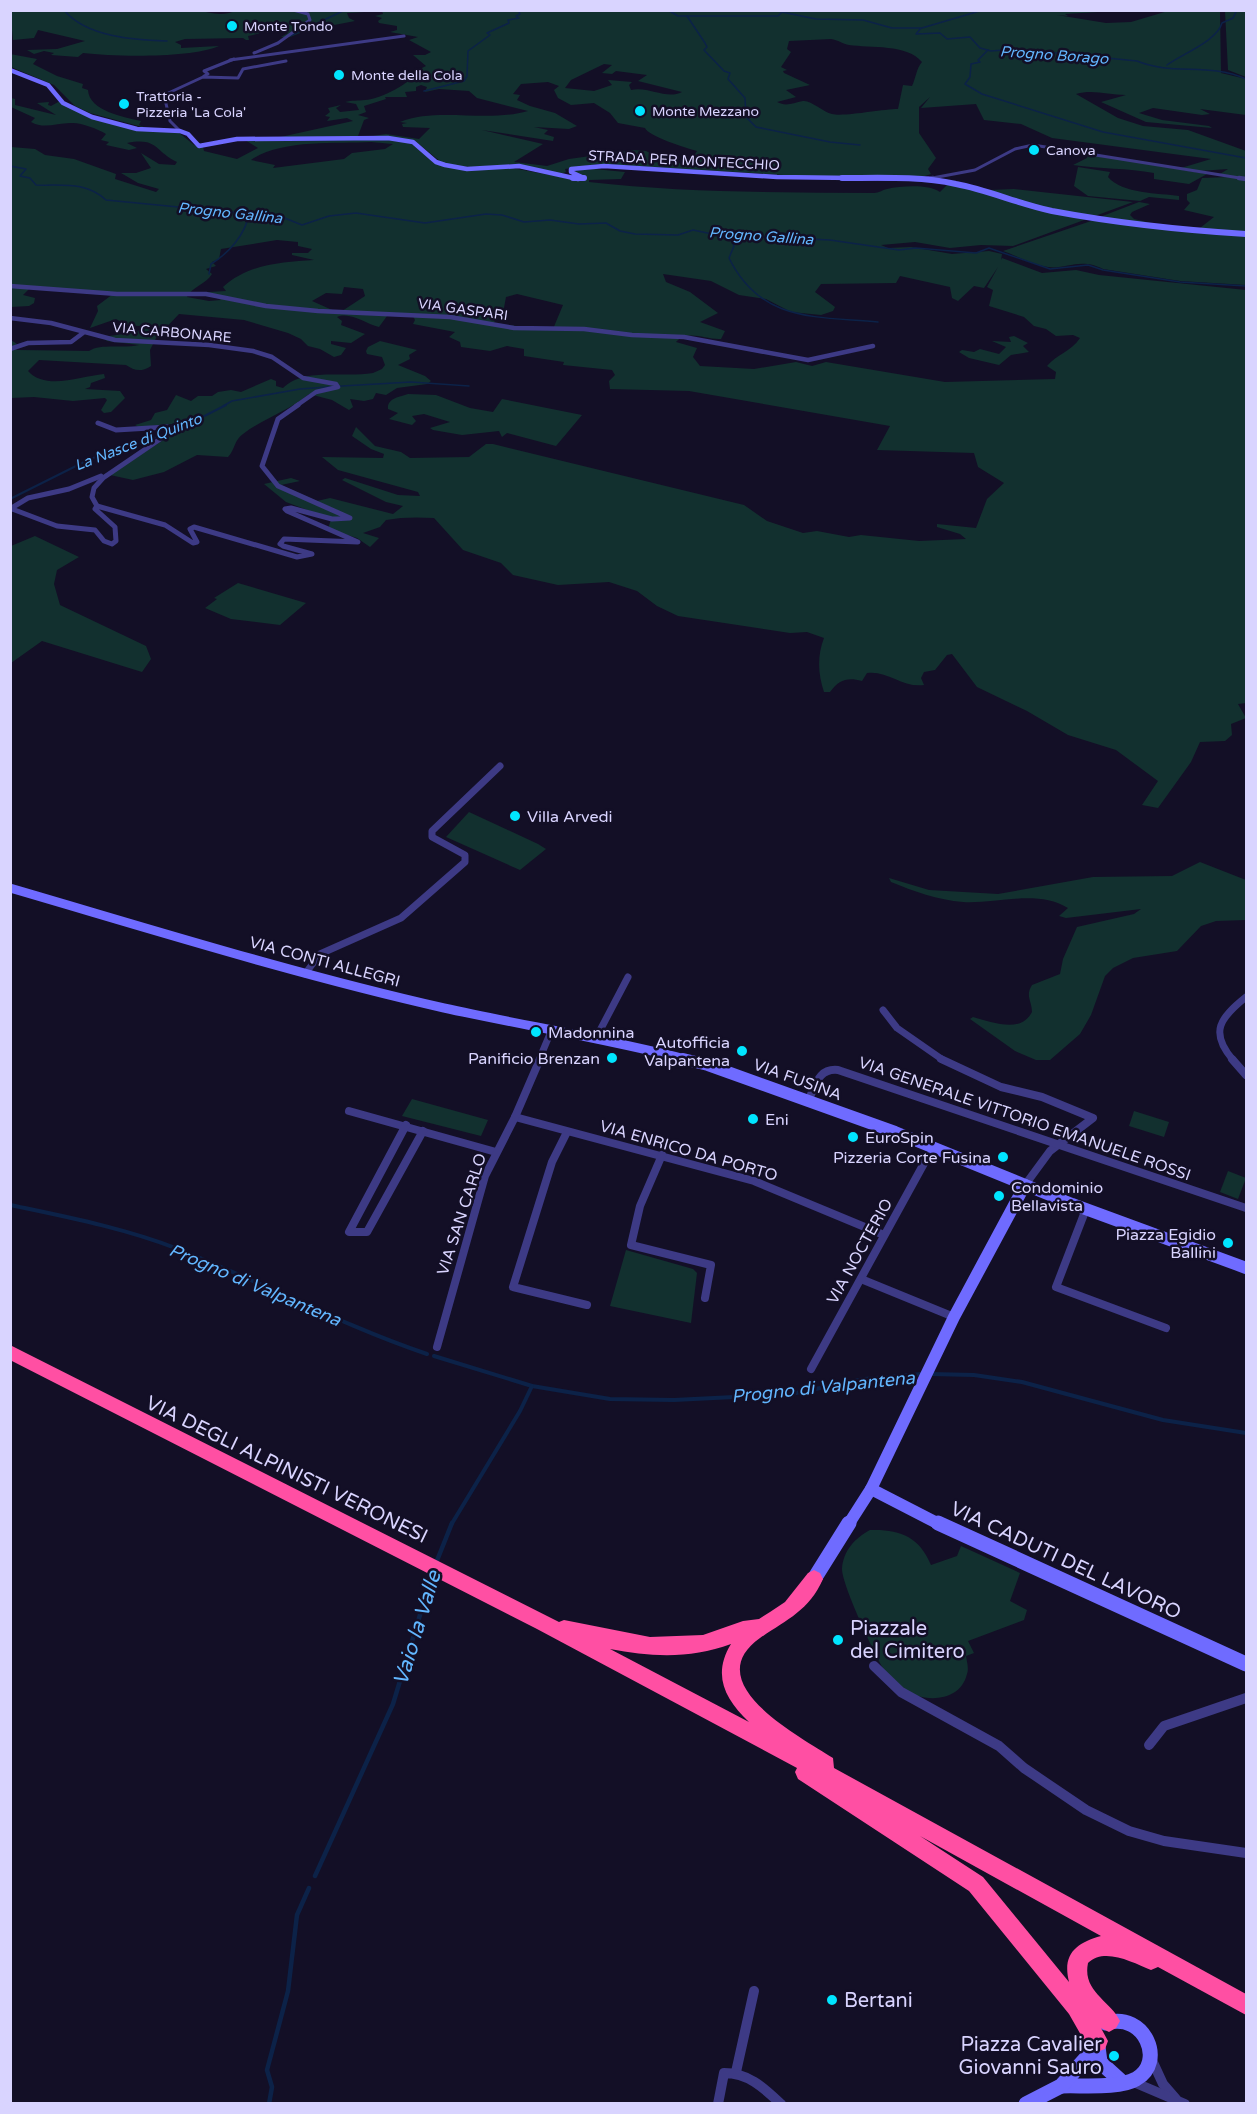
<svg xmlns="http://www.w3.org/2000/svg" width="1257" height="2114" font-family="'Varela Round',sans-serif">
  <rect width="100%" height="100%" fill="#130f26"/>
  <g fill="#12302f" fill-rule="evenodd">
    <path d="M196 10C210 13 223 17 238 10L1115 11 1065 14 1068 16 1057 15 1106 23 1131 22 1168 11H1220L1221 73 1246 79V115L1200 109 1210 114 1202 115 1153 108 1139 113 1162 120 1209 126 1212 128 1146 122 1101 102 1126 95C1108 95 1093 89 1076 94L1118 118 1143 126 1188 130 1246 151V178L1220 174 1228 169 1200 171 1181 168 1211 159 1052 138 1021 124 984 120 976 104 921 108 930 97 919 107V133L936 158 928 169 931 174 925 176 817 177 599 164 565 169 566 172 560 174 517 164 471 167 451 165 441 162 414 140 373 136 386 134 419 139 430 128 403 127 402 124 407 123 400 122C437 107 487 123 528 111L477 98 469 91 439 89 425 92 427 87 421 85 416 87V91L405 92 407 97H385L386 99 364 106 366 112 358 115 369 118 364 120 358 136 276 138 353 121 347 118 327 121 330 117 325 116 330 112 328 108 341 105 336 108 340 112 359 110 356 104 345 102C352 100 358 101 365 100 381 99 412 83 418 70L426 66 413 55H425L431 52 409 40 418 37 390 32 397 30V26L379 23 378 21 382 18 375 16 383 14 382 11 347 13 349 18 355 21 308 30 290 37H281L288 33C274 24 260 35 248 36L249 40H246L243 38 185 39 175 42 181 45V48L219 46C192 58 117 57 83 53L78 57 51 55 54 53 44 51 34 54 27 50 57 49 85 41 38 30 34 38 13 40 10 11ZM831 39C838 40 843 44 849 45 870 48 908 44 922 62 916 69 916 78 912 86L903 85 898 109C882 109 844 117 832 114 823 112 811 100 803 101 793 103 786 107 777 102L796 97 786 90 810 85 784 73 783 71 787 70 781 67 791 52 787 49 789 41ZM604 64 612 65 602 73 612 74 616 71 647 75 638 81 682 92C666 100 649 86 631 90L629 85 632 82 608 80 612 85 594 91 565 88 571 80ZM548 82 559 86 554 90 558 98 571 105 594 103 610 113 618 123 645 128C648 136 686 148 697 151L690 162 699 164 697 166 665 161 646 151 634 150 569 159 547 166 514 162 543 144 482 130 553 141 554 137 544 134 548 130 534 127 569 129 577 126 555 113 530 106 517 100 520 95 513 94 521 84Z"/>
    <polygon points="1225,11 1246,11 1246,77 1228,70"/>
    <path d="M10 54 37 59 33 64 57 76 83 84 82 88 88 90C89 111 124 117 141 121L139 125 146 128 90 113 75 106 54 85 11 67Z"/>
    <path d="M11 98 15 99V105L56 115 37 103 49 102 48 105 51 106 60 101 117 126 177 131 194 145 203 147 204 151 237 159 258 148 245 140 392 139 412 144 434 163 447 167H507L577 180 573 171 594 169 625 172 621 179 589 180V182C684 193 779 192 874 193 879 193 882 190 887 189 902 186 928 184 940 192L948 184 990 190 1014 189 1133 202 1013 246 981 245 950 248 915 242 881 245 888 248 911 247 952 254 989 251 1002 254 1001 260 1002 258 1042 273 1076 270 1099 275 1246 290V703L1238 704 1246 718 1231 724 1232 735 1225 741 1200 742 1191 762 1158 808 1142 805 1158 781 1116 750 1068 735 1027 711 977 687 952 654 947 655 935 670 924 672 921 678 924 685C903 688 887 670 867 673L862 681C847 677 839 680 830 692H824C818 674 817 656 824 638L807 632 790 633 678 616 657 606 637 591 609 582 558 585 513 575 501 563 463 550 434 518C418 517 401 517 386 520L380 527 363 533 379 538 370 547 357 538 328 529 331 519 286 502 264 484 291 478 300 481 281 485 317 501 330 498 393 514 403 506 386 502 342 480 345 478 398 495 420 496 418 492 338 470 322 457 383 458 384 454 371 449 352 436 356 427 375 446 401 452 410 458 469 457 486 444H493L744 505 767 521 803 533 817 531 849 537 861 535 919 541 966 539 960 534 937 527V524L976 528 987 499 1004 483 978 467 974 453 877 450 890 426 689 391 610 389 609 381 615 375 612 370 563 365 564 362 524 356V349L507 346 490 351 461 347 460 342 449 337 455 332 413 324 415 320 412 314 387 316 379 327C366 324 350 311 337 317L342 321 341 325 365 334 351 343 331 341V344L346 348 341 355 334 357 320 349 308 346 301 339 288 333 244 320 179 314 156 338 150 350 151 366C140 373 134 370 126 365L39 360 28 371C46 391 81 376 104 374L105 378 91 383 90 387 85 389 120 391 125 398 111 412 104 413 101 410 107 400 105 398 73 401 34 397 11 398V340L17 344 12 348 18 350 89 351C101 343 124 349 139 345L107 341 102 337 131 333 150 327 127 325 116 319 90 328 98 311 97 306 113 294 29 289 23 295 35 298 34 303 29 306 11 307V147L35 149 45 155 74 159 116 174 115 179 156 192 159 189 138 183 121 173H136L151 168 141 153 159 164 175 165 177 162C154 151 158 137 127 143L137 148 129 150 106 145 109 142 101 140 106 134C98 129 82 123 73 123 58 122 45 130 31 122L35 118 11 107ZM371 142 393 144 385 149 352 153 344 159 273 168 275 165 251 160C281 139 335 144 371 142ZM277 240 298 242V246L312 249 308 253H292V255L314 260C282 262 248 264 223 287L226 291 209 292 208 294 221 300 209 301 187 297C192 287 206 284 212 274L206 269 216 266 212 262 219 259 221 249ZM998 267 987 287 993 290 989 306 1024 317 1034 326 1046 329 1056 336 1073 335 1080 338C1071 352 1057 354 1047 366L1056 372 1055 379 945 382 826 362 812 366 796 362 754 369 700 366 693 357 697 348 676 342C688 329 705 340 721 339L725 331 700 322 718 313 690 292 666 282 663 274 711 281 739 295 766 299 791 312 821 315 833 311 835 307 815 292 821 284 896 283 900 276 950 287 952 298 958 301 974 286 984 288ZM344 287 363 289 365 296 339 313 312 301 326 293 342 294ZM517 294 563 305 553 329 492 324 503 313 506 297Z"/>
    <path d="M1088 154 1207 174 1189 184 1154 179V173C1128 168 1100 169 1073 165L1087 158Z"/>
    <path d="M1078 167 1110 172 1108 177C1122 194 1159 193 1179 196V200L1149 197 1140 201 1088 196 1074 186Z"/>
    <polygon points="1229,177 1246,179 1246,233 1200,228 1214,217 1184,210 1190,203 1187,200 1187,194 1197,190 1202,178"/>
    <polygon points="1139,202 1150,204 1132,212 1130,215 1134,219 1168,227 1100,217"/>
    <path d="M1097 219 1246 235V285L1180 281 1103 269C1079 257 1066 270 1048 267 1033 265 1017 256 1003 251Z"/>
    <polygon points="1014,336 1028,343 1023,346 1029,352 1011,355 999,365 969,358 959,352 962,350 974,352 980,349 999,354 1006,347 992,341 1011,342 1009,337"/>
    <path d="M380 341 417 350 409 355 410 359 398 365 425 376 431 381 427 384 397 388 386 395 376 393 373 399 364 401 350 399 353 407 349 410 332 400 309 394C289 411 264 418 243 434 234 440 235 450 228 457L197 455 164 472 133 480 110 475 183 427 173 424 139 427 135 425 151 420 155 413 167 410 176 395 191 401 198 396H212L218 392 231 390 241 392 271 379 276 381V386L283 388C304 367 343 378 373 373L382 369 385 365 382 357 367 354 366 351 368 347Z"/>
    <path d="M408 394 436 395 470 408 493 412 502 399 582 415 556 446 507 433 502 437 499 431 462 435 433 430 430 428 450 422 424 414 412 416 416 421 412 425 389 419 398 413 388 409C387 398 400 397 408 394Z"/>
    <polygon points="35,536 79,557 57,570 54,584 60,605 146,646 151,659 142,672 42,641 11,663 11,546"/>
    <polygon points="238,583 306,603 280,625 231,619 205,608 217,599 214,598"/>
    <polygon points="469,812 538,844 546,849 520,870 446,837"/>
    <path d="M1200 862 1246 880V920L1216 921 1201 926 1177 951 1133 958 1113 968 1105 976 1091 1015 1080 1034 1050 1060H1036L1015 1051 970 1019 973 1017C992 1022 1021 1034 1032 1012 1032 1001 1025 996 1032 985L1060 974 1063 959 1077 927 1134 914 1141 909 1066 918 1059 916 1068 908C1037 889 997 904 963 902 938 900 913 891 891 882L889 878 929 890 998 894 1093 877 1172 876Z"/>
    <polygon points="412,1099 488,1120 481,1136 402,1116"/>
    <polygon points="1134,1111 1169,1122 1164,1137 1129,1126"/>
    <polygon points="1228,1171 1246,1178 1238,1199 1220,1192"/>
    <polygon points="626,1250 693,1269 697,1273 691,1323 610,1306"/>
    <path d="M870 1530C899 1529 919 1536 931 1565L957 1556 961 1546 1020 1573 1010 1601 1027 1610 1024 1620 968 1641 974 1653 966 1656C967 1662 969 1669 967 1674 960 1703 923 1703 903 1689 897 1686 890 1679 886 1673 876 1658 842 1585 842 1569 843 1551 855 1538 870 1530Z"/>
  </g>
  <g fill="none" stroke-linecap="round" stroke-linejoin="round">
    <g stroke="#0c2248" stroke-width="1.5">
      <path d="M64 10C86 37 134 40 167 41"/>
      <path d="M668 10 678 16H778L782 12 816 19 863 20 892 28H921L916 34 940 33 947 39 970 37 980 48 991 51 1016 49 1137 61C1173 76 1208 62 1246 79"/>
      <polyline points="687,16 705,43 707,47 704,50 724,71 730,73 728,79 745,98 746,117 756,127 830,142 860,145"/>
      <polyline points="922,28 983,10"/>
      <polyline points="290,36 345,10"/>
      <polyline points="988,50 978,60 980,62 971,64 970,77 965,84 982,94 1103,132 1246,158"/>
      <path d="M1167 65C1182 54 1217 41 1222 23L1233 18 1237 10"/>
      <polyline points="424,91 464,81 467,76 468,51 490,35 487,33 509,23 508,20 519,18 516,16 520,14 518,10"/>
      <path d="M10 166 26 169 20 176 30 178 36 185C63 186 85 181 106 200L282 217 302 225 329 216 356 213 425 223 486 214 502 215 524 222 550 220 579 224 606 223 620 231 635 234 678 235 693 230 717 235 830 240 899 250 916 248 976 253 989 248 1050 269 1088 265 1103 270 1180 282 1246 286"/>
      <path d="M722 237 731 240 734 246 729 258C761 323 816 316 878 322"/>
      <path d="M209 274 211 264C229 253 245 235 249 214"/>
      <polyline points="342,386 411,382 469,386"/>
      <polyline points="223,406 232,401 300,389 341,386"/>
    </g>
    <g stroke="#0c2248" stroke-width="2">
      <polyline points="175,431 226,405"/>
      <polyline points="10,499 90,459 166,434"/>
    </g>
    <g stroke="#0c2248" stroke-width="4">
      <path d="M10 1205C67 1217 124 1228 178 1249 262 1282 341 1325 427 1354"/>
      <polyline points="434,1356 532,1386 610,1399 674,1400 791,1394 864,1379 922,1374"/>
      <polyline points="931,1374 974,1375 1022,1382 1163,1420 1246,1433"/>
      <polyline points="451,1525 520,1411 532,1386"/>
    </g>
    <g stroke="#0c2248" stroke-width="4.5">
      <polyline points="436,1563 452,1523"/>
      <polyline points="315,1876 393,1704 433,1572"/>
      <polyline points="269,2104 272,2087 267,2070 288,1991 297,1915 309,1888"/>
    </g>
    <g stroke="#3d3a85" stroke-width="3">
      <polyline points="254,53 278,43 310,20 308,14 293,10"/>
      <polyline points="230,60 404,36"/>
      <polyline points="204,76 208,74 204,71 234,59"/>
      <polyline points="180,131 170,121 164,95 203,77 238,78 243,69 286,61"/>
      <polyline points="927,179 975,170 1015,149 1033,145 1246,179"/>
    </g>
    <g stroke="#3d3a85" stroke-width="4.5">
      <polyline points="1239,178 1246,179"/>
      <polyline points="927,179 933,178"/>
      <polyline points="10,286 117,294 206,294 266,306 318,311 450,317 514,328 584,329 632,335 684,337 808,360 873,346"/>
      <polyline points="10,318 51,323 115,340 209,345 253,351 272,357 303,378 336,384 338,387 316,392 296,406"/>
      <polyline points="10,349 28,343 71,342 83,333"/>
    </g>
    <g stroke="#3d3a85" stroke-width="5">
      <polyline points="98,423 116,430 167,427 175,429"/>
      <polyline points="97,506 92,497 94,488 103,478 175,429"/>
      <polyline points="10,509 28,498 69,489 101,476"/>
      <polyline points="12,509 57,526 95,530 104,541 112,544 116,541 115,527 95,509 97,506 165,525 193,543 197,542 190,529 194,527 297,557 312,554 283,546 280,544 284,539 358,542 287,511 285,509 291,508 332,519 350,518 278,486 262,466 278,419 298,405"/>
    </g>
    <g stroke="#3d3a85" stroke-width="7">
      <polyline points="305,974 320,954 401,918 465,862 465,855 432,837 432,831 500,766"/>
      <polyline points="883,1010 897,1028 943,1060"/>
      <polyline points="596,1038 628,977"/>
      <polyline points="539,1060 552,1029"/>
      <path d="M1233 1060C1209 1032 1220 1018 1246 997"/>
    </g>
    <g stroke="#3d3a85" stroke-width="8">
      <polyline points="941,1059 1001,1087 1042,1097 1093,1118 1050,1151 1025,1185"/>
      <polyline points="1232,1059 1246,1075"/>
      <path d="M809 1099C816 1084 819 1068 838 1070L1246 1208"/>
      <polyline points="349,1111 496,1152"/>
      <polyline points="515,1117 754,1181 884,1235"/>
      <polyline points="406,1125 349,1232 367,1232 423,1131"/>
      <polyline points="567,1132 552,1162 513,1287 587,1305"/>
      <polyline points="662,1155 640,1206 631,1245 711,1265 705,1298"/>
      <polyline points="1086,1209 1056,1287 1166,1328"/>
      <polyline points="861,1279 954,1317"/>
      <polyline points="437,1347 485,1176 515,1117 540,1059"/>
      <polyline points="811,1369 933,1147"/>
    </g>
    <g stroke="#3d3a85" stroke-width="10">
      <polyline points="874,1666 901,1692 999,1746 1024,1768 1086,1810 1129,1831 1164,1841 1246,1853"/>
      <polyline points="1149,1745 1164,1726 1246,1698"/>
      <polyline points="1151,2058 1163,2084 1176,2099"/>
      <polyline points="736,2072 754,1991"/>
      <polyline points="1131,2081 1185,2104"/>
      <path d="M718 2104 724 2073C749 2073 764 2088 781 2104"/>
    </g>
    <polyline stroke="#6f6bff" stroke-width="4.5" points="10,70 48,85 63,103 92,117 137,129 180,131 188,134 199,146 237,139 388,138 413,142 436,162 445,165 467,169 519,166 578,179 584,178 571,172 571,169 604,166 777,177 929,179"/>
    <g stroke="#6f6bff" stroke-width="6">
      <polyline points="573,178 584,178"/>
      <path d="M842 178C880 178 919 176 956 184 988 190 1019 204 1052 211 1116 223 1181 230 1246 234"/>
    </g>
    <path stroke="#6f6bff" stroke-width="9" d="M10 888C154 930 298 975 444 1008 526 1026 608 1039 689 1060"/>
    <g stroke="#6f6bff" stroke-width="12">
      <polyline points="683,1059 708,1065 895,1132 1072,1204 1246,1268"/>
      <polyline points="871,1489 941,1525"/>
      <polyline points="848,1525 871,1489 954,1317 1025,1185"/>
    </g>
    <g stroke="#6f6bff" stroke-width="15">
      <polyline points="938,1523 1246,1664"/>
      <polyline points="814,1579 849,1523"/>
      <polyline points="1097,2039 1100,2062 1122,2082"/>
      <path d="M1061 2086C1081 2085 1119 2089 1136 2079 1166 2063 1145 2011 1106 2023"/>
      <polyline points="1026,2104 1061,2086 1096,2047"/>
    </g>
    <path fill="#ff4fa3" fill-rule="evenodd" d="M10 1345 559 1622 564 1620 650 1637 703 1635 743 1621 759 1619 770 1612 785 1602 808 1573 814 1570 820 1573 823 1579C809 1611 786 1620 760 1638 697 1683 799 1736 833 1758L834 1768 1246 1994V2015L1158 1967 1151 1970C1133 1963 1105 1947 1088 1963 1082 1992 1111 2001 1120 2021L1116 2028 1109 2032 1101 2028 1108 2041 1105 2049 1097 2052 1089 2049 1069 2014 969 1891 798 1779 795 1772 797 1768 537 1629 10 1360ZM731 1644C712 1675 725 1699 749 1722L610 1649C651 1657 691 1659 731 1644ZM920 1836 1101 1936C1076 1943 1062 1954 1069 1982L983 1877Z"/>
  </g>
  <g fill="#00e5ff" stroke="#130f26" stroke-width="2">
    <circle cx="232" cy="26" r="6"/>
    <circle cx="339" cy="75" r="6"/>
    <circle cx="124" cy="104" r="6"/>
    <circle cx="640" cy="111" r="6"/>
    <circle cx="1034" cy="150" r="6"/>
    <circle cx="515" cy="816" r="6"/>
    <circle cx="536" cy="1032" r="6"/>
    <circle cx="742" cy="1051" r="6"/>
    <circle cx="612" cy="1058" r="6"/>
    <circle cx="753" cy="1119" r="6"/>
    <circle cx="853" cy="1137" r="6"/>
    <circle cx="1003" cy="1157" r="6"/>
    <circle cx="999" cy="1196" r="6"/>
    <circle cx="1228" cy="1243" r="6"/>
    <circle cx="838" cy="1640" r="6"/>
    <circle cx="832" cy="2000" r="6"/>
    <circle cx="1114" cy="2056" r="6"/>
  </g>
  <g text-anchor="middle" stroke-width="5" stroke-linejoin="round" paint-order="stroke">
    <g font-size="14" fill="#d9d4ff" stroke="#130f26" text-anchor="start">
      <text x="244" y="31">Monte Tondo</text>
      <text x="351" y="80">Monte della Cola</text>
      <text x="136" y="101">Trattoria -<tspan x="136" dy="16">Pizzeria 'La Cola'</tspan></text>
      <text x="652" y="116">Monte Mezzano</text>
      <text x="1046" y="155">Canova</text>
    </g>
    <g font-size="14" fill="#d9d4ff" stroke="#130f26">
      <text transform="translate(684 160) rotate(3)" y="5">STRADA PER MONTECCHIO</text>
      <text transform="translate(463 309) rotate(8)" y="5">VIA GASPARI</text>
      <text transform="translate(172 332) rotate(5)" y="5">VIA CARBONARE</text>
    </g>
    <g font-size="15" font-style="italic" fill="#62b6ff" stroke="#130f26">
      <text transform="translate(1054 55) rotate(4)" y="5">Progno Borago</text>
      <text transform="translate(230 213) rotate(6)" y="5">Progno Gallina</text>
      <text transform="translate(761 236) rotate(4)" y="5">Progno Gallina</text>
      <text transform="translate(138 442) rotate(-21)" y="5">La Nasce di Quinto</text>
    </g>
    <g font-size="16" fill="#d9d4ff" stroke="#130f26" text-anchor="start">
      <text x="527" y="822">Villa Arvedi</text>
      <text x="548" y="1038">Madonnina</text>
      <text x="730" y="1048" text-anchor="end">Autofficia<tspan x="730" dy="18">Valpantena</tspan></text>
      <text x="600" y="1064" text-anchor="end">Panificio Brenzan</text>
      <text x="765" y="1125">Eni</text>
      <text x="865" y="1143">EuroSpin</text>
      <text x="991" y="1163" text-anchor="end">Pizzeria Corte Fusina</text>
      <text x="1011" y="1193">Condominio<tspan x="1011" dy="18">Bellavista</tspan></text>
      <text x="1216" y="1240" text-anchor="end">Piazza Egidio<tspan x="1216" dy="18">Ballini</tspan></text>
    </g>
    <g font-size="16" fill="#d9d4ff" stroke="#130f26">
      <text transform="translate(325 961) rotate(15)" y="6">VIA CONTI ALLEGRI</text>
      <text transform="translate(798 1079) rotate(20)" y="6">VIA FUSINA</text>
      <text transform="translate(1025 1118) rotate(19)" y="6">VIA GENERALE VITTORIO EMANUELE ROSSI</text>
      <text transform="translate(689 1150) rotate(16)" y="6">VIA ENRICO DA PORTO</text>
      <text transform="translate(461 1214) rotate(-72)" y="6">VIA SAN CARLO</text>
      <text transform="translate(859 1251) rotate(-61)" y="6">VIA NOCTERIO</text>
    </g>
    <g font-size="18" font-style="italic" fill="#62b6ff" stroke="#130f26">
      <text transform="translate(255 1285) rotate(23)" y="6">Progno di Valpantena</text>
      <text transform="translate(823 1387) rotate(-6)" y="6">Progno di Valpantena</text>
    </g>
    <g font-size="20" fill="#d9d4ff" stroke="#130f26">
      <text transform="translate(287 1469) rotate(26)" y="7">VIA DEGLI ALPINISTI VERONESI</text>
      <text transform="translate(1066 1560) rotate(25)" y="7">VIA CADUTI DEL LAVORO</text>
    </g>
    <g font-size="20" fill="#d9d4ff" stroke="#130f26" text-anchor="start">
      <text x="850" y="1635">Piazzale<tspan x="850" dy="23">del Cimitero</tspan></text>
      <text x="844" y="2007">Bertani</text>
      <text x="1102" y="2051" text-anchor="end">Piazza Cavalier<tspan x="1102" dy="23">Giovanni Sauro</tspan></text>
    </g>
    <g font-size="21" font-style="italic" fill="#62b6ff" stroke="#130f26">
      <text transform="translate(417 1628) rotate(-73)" y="7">Vaio la Valle</text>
    </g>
  </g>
  <rect width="1257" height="2114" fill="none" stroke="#d9d4ff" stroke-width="24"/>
</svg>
